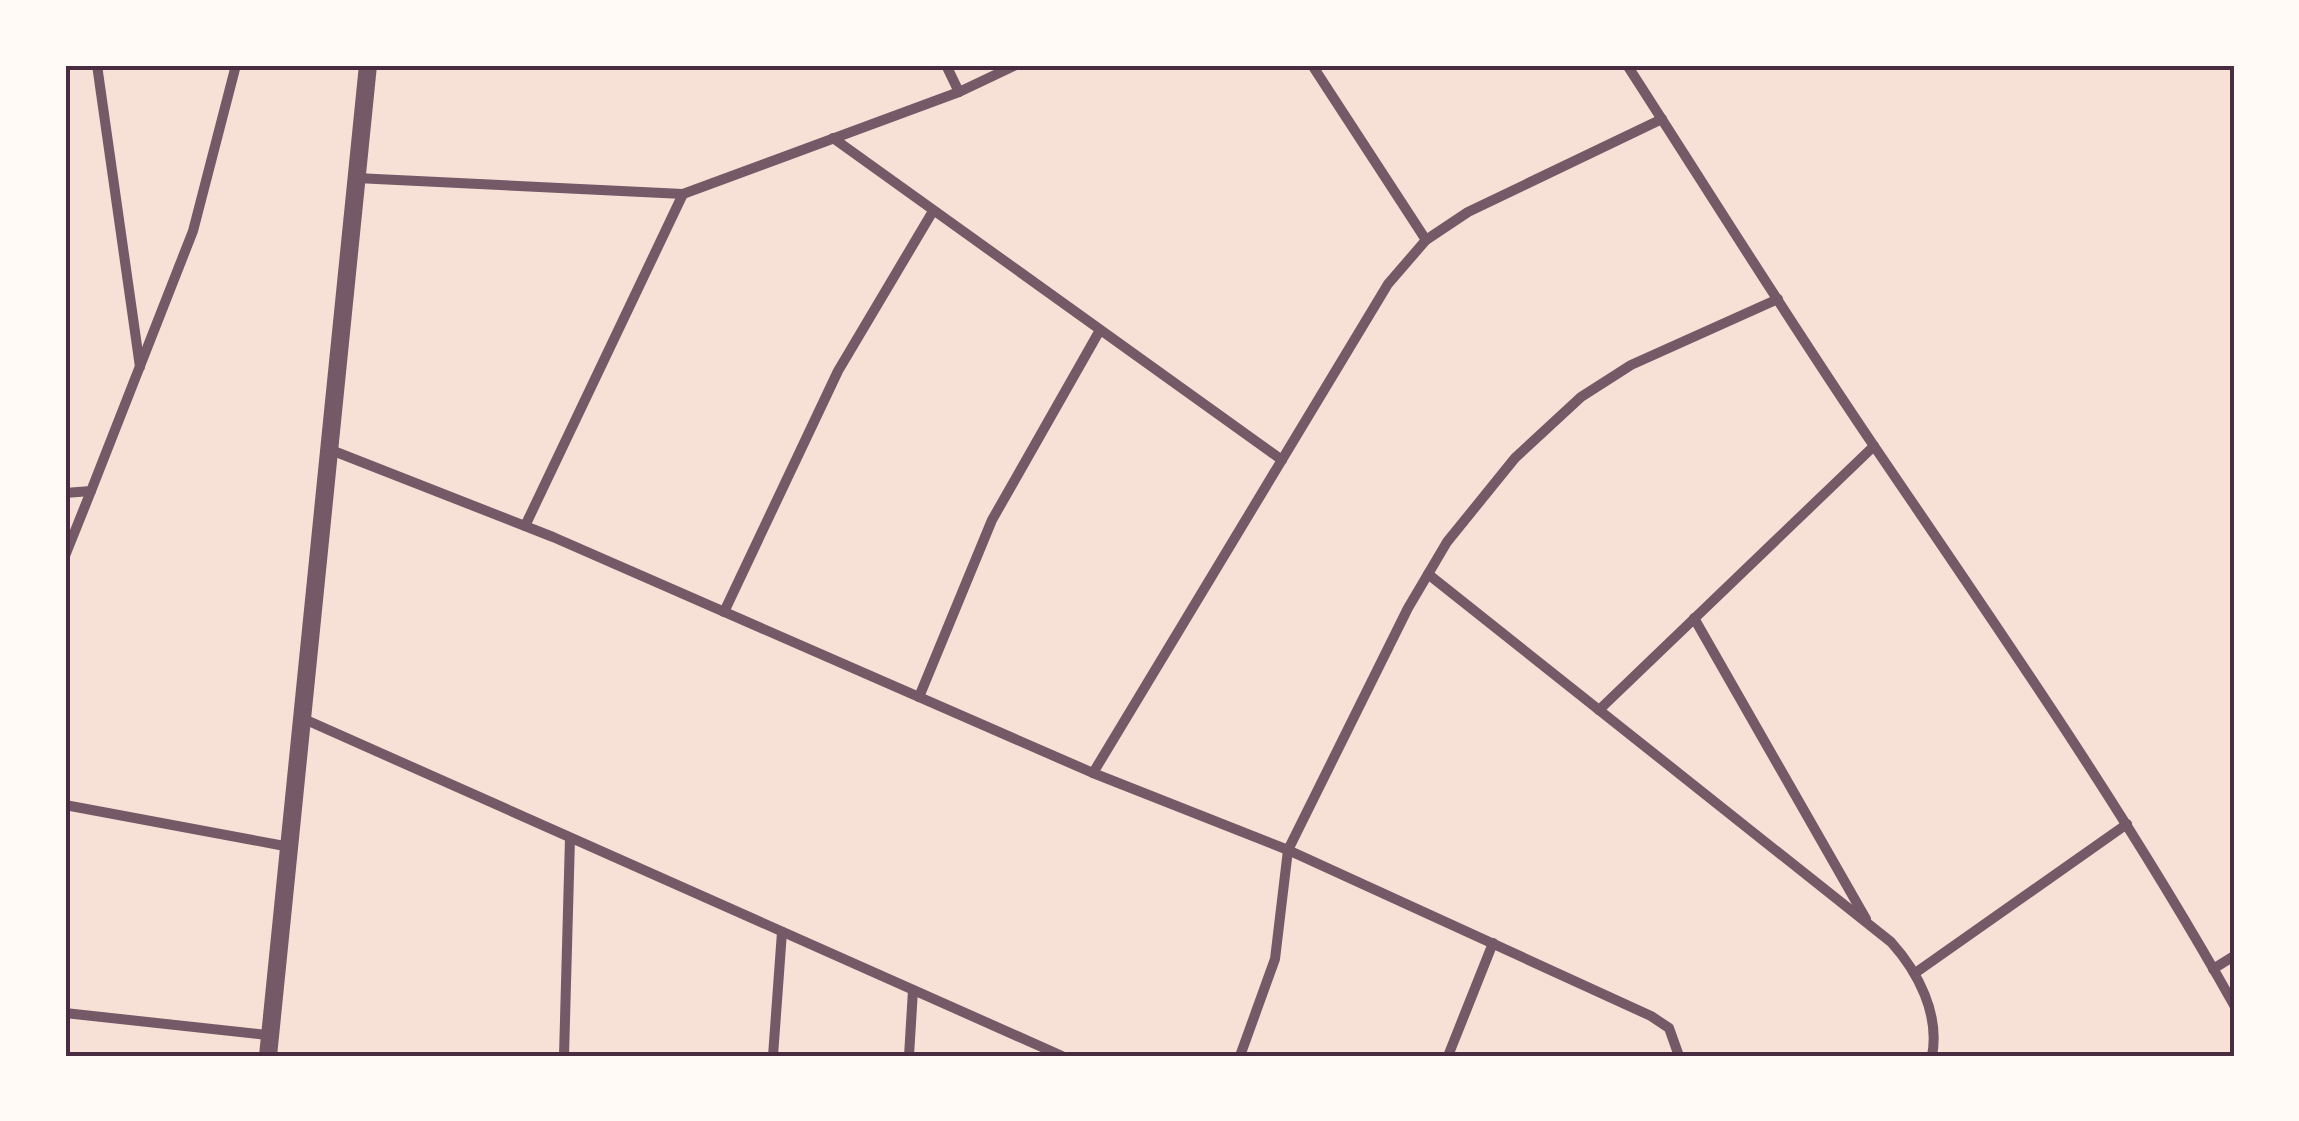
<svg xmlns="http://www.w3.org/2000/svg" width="2299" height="1121" font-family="'Roboto Serif',serif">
  <rect width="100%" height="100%" fill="#f7e1d7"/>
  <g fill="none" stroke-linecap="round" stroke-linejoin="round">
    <g stroke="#755966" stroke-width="10">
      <polyline points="97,65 140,367"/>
      <polyline points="946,65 959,92"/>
      <polyline points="1312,65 1426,240"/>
      <path d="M1627 65C1709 192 1789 321 1874 446 1999 630 2125 811 2234 1005"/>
      <polyline points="833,138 1282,460"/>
      <polyline points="356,178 683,194 959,92 1016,65"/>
      <polyline points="331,450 553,537 1093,773 1288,850 1651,1016 1669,1028 1679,1056"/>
      <polyline points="65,493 91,491 193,231 236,65"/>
      <polyline points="525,526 683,194"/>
      <polyline points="65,556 91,491"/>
      <path d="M1428 574 1891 942C1918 972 1940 1014 1932 1056"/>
      <polyline points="724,612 838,371 933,211"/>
      <polyline points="1694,618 1866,919"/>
      <polyline points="919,697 992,520 1100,330"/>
      <polyline points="1599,710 1874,446"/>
      <polyline points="304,719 1062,1056"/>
      <polyline points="1093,773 1388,284 1426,240 1468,212 1662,119"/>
      <polyline points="65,805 290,847"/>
      <polyline points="2213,969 2234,956"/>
      <polyline points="1918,971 2127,824"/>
      <polyline points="65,1013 267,1035"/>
      <polyline points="564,1056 570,838"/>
      <polyline points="773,1056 782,932"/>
      <polyline points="909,1056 913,990"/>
      <polyline points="1240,1056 1275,959 1288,850 1408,608 1447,542 1515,458 1581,397 1631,365 1778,299"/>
      <polyline points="1448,1056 1493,943"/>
    </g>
    <polyline stroke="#755966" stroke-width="18" points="268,1056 368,65"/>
  </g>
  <rect width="2299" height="1121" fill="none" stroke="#fffaf5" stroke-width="135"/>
  <rect x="68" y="68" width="2164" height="986" fill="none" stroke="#4a2c40" stroke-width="4"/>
</svg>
